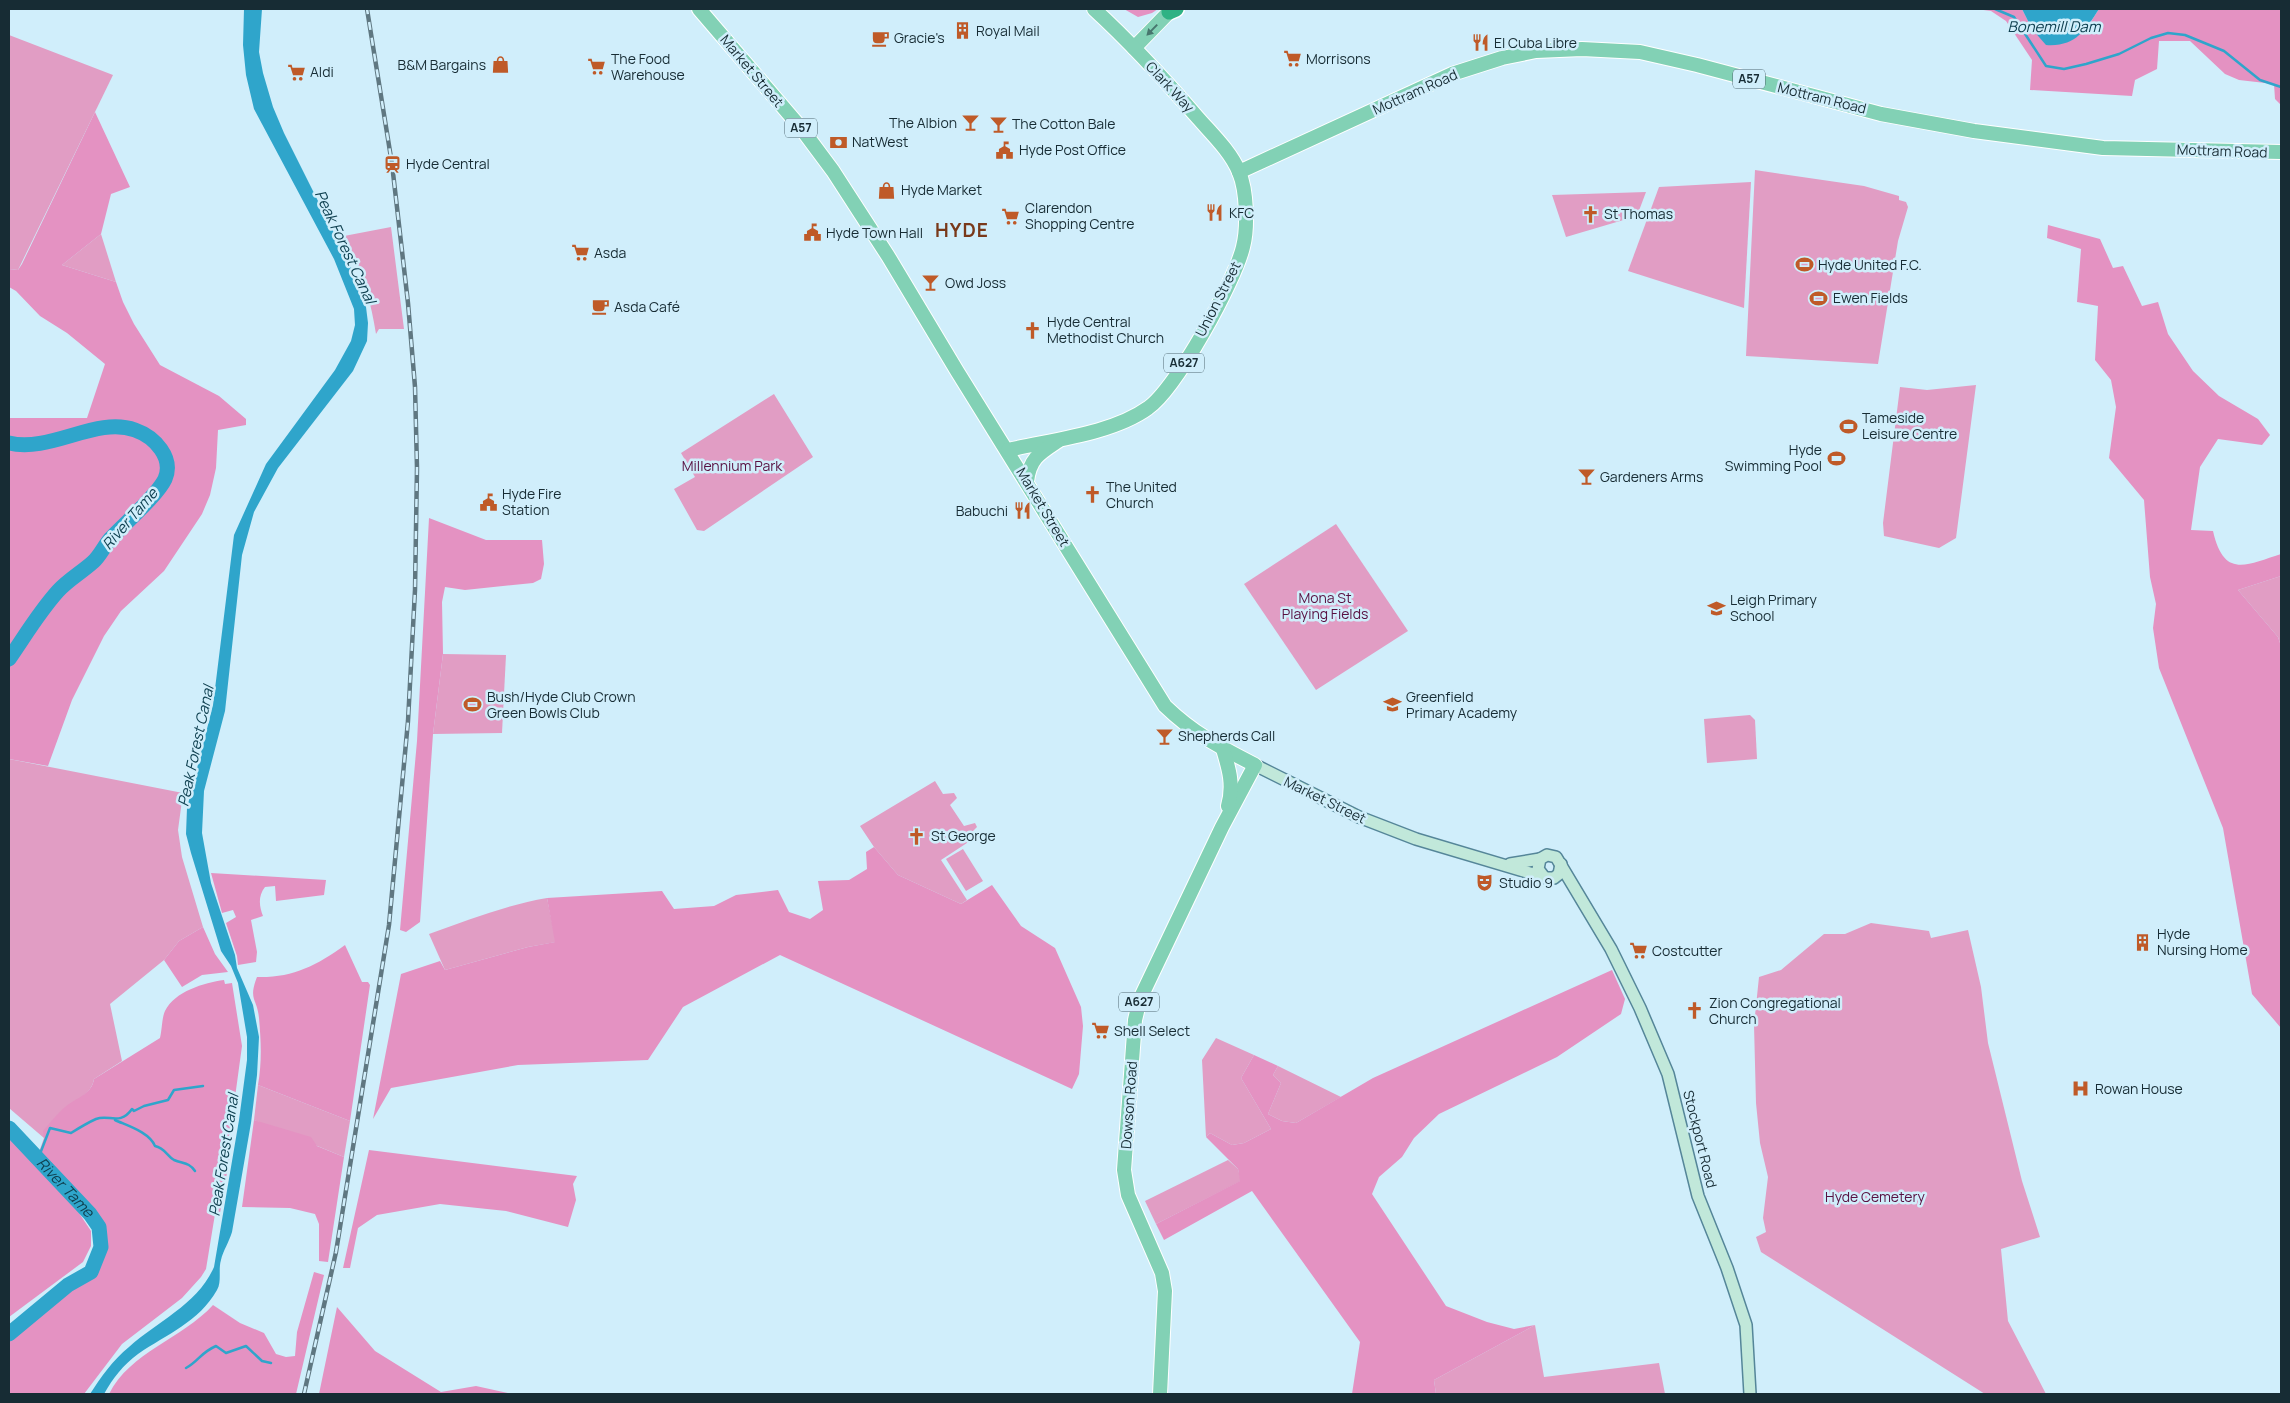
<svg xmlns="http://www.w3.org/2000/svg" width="2290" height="1403" font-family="Manrope,sans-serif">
  <rect width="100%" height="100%" fill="#d0eefb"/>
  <g fill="#e19dc4">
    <polygon points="9,35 113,75 18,270 9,269"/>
    <polygon points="1755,170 1864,186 1899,196 1899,200 1906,202 1908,207 1898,241 1878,364 1746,356"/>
    <polygon points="1751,182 1744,308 1628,271 1659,187"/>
    <polygon points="1646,192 1637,216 1566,237 1552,195"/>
    <path d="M391 227 404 329H379L376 334C370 295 361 271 344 236Z"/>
    <polygon points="101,234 116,282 62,265"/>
    <polygon points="1976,385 1956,538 1939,548 1884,536 1883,523 1900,387 1927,390"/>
    <polygon points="774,394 813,457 704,531 697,530 674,489 695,477 681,453"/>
    <polygon points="1336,524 1408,631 1316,690 1244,584"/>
    <polygon points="2281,576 2281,646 2278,637 2238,590"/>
    <polygon points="443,654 506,655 502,733 433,734"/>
    <polygon points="1750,715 1755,720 1757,759 1707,763 1704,719"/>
    <path d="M9 759 183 793 178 830 182 857 203 927 179 941 164 960 110 1004 122 1061 94 1079C91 1098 67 1103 56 1117 51 1123 48 1131 44 1138L9 1108Z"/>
    <polygon points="935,781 943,794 954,793 957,798 950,805 964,826 975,823 977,827 969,835 973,839 941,860 967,900 961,904 898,875 874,847 860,826"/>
    <polygon points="963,849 983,881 966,891 946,859"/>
    <path d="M547 898 556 942 528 947 445 970 429 934C468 920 506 905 547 898Z"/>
    <polygon points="1871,923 1929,931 1931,938 1968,930 1981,987 1988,1043 2022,1181 2040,1237 2001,1249 2008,1321 2046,1394 1985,1394 1761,1252 1756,1237 1766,1232 1763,1218 1768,1177 1760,1143 1756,1103 1754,1025 1759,977 1781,970 1824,934 1845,934"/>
    <polygon points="1216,1038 1254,1055 1241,1078 1271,1129 1244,1143 1232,1145 1210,1133 1206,1137 1202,1060"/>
    <polygon points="1278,1066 1341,1097 1296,1123 1282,1121 1268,1114 1281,1083 1273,1075"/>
    <polygon points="258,1085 350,1121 344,1157 254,1120"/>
    <polygon points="1228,1160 1238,1169 1241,1181 1156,1224 1145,1201"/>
    <polygon points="1535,1325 1544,1377 1659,1363 1665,1394 1436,1394 1434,1380"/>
  </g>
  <g fill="#e492c2">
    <polygon points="1124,9 1158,9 1152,13 1138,17"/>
    <polygon points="1976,9 2022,9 2032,29 2090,23 2099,9 2281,9 2281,105 2275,99 2274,84 2239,80 2225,74 2190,41 2159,41 2157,69 2135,80 2132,96 2030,90 2032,60 2006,21 1991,11"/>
    <polygon points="95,112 130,187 111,194 101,234 62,265 116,282 123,302 134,324 160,365 219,396 246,419 246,425 218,430 216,468 210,495 202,514 164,571 121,611 104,636 72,700 48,766 9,759 9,418 87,418 105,364 67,333 40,316 16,291 9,287 9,269 18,270 22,264"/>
    <path d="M2048 225 2100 239 2113 268 2123 266 2142 306 2158 302 2168 334 2193 371 2219 396 2258 419 2270 435 2262 445 2218 439 2200 467 2191 530 2213 531C2224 579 2246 565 2281 554V576L2238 590 2278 637 2281 646V1028L2252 994 2223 828 2159 668 2153 628 2156 604 2150 577 2144 500 2109 458 2116 407 2111 380 2095 360 2098 306 2077 302 2081 249 2047 238Z"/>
    <polygon points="429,518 486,540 542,540 544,564 541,579 533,583 465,590 445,587 442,602 443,654 433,734 420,922 406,932 400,930 417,741"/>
    <polygon points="874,847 898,875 961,904 992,885 1021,926 1055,948 1081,1007 1083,1026 1079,1074 1072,1089 780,955 683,1007 648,1060 518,1065 391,1088 373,1119 401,974 440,961 445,970 528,947 555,942 547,898 662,891 674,909 714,906 736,895 778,890 789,912 810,919 823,910 818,881 849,880 867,869 866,852"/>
    <path d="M211 873 326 880 324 895 276 901 275 886 265 887C258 896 259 906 263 916L251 920 257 952 256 962 238 965 237 956 226 923 236 917 233 910 222 913Z"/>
    <polygon points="203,927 215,954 228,972 202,975 182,987 164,960 179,941"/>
    <path d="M345 945 362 982H368L370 985 350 1121 258 1085C262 1062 261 1041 259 1018 257 998 248 1000 257 977 292 978 316 966 345 945Z"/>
    <polygon points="1612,970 1625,999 1621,1014 1557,1057 1439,1114 1414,1138 1402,1157 1379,1177 1372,1194 1446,1306 1487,1322 1514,1329 1535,1325 1434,1380 1436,1394 1352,1394 1360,1342 1252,1191 1164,1240 1156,1224 1240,1181 1238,1169 1206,1137 1210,1133 1232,1145 1244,1143 1271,1129 1241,1078 1254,1055 1278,1066 1273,1075 1281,1083 1268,1114 1282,1121 1296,1123 1373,1078"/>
    <path d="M224 980 225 984 232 983 242 1046 227 1156 230 1155 220 1213 215 1214 206 1269 201 1277 182 1298 122 1344 84 1394H9V1334L68 1285 90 1272 101 1251 99 1227 90 1214 37 1158 44 1138 43 1131C51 1122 59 1111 69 1104 79 1097 92 1093 94 1079L160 1038C162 1030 162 1017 165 1011 175 991 204 983 224 980Z"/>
    <polygon points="254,1120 311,1137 317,1146 344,1157 328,1262 319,1261 319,1224 315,1214 290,1208 242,1207"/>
    <polygon points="9,1137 77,1210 91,1231 91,1246 83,1262 9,1317"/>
    <polygon points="369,1150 577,1176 573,1184 576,1200 568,1227 506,1211 440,1204 377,1215 358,1228 350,1268 343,1268"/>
    <path d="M314 1272 324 1275 296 1394H109C130 1352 182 1339 213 1305L240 1323 264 1333 276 1354 286 1357 295 1356 297 1332Z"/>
    <polygon points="337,1307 375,1351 441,1392 476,1386 512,1394 319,1394"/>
  </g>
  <g fill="#2fa5cb">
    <path d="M244 9H262L259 52 263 73 273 107 284 133 352 269 366 307 368 323 367 341 353 371 278 468 254 512 242 555 225 711 204 791 202 833 211 883 235 955 237 968 253 1005 259 1037 257 1075 251 1123 232 1232C229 1242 223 1251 221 1260 218 1270 222 1281 217 1290 199 1322 167 1334 138 1354 123 1365 113 1378 104 1394H90C101 1377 113 1360 129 1347 158 1321 198 1304 214 1267L239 1120 247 1060V1037L238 983 231 966 221 951 191 853 186 834 187 808 213 705 234 535 266 464 335 370 351 341 355 325 354 309 334 259 254 109 246 75 243 45Z"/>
    <path d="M2022 9H2099C2085 31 2075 47 2046 45L2032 29Z"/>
  </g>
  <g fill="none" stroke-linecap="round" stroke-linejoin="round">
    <g stroke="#2fa5cb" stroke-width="2.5">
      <polyline points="1995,9 2014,17 2046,66 2064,69 2086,64 2119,54 2151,38 2168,33 2185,35 2224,51 2260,80 2281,87"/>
      <path d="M115 1120C128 1126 149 1132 155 1146 165 1148 167 1156 174 1160 183 1164 189 1162 195 1171"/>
      <path d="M38 1159 50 1128 71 1133C79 1128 87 1123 96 1119 109 1114 120 1126 132 1109L134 1111 144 1106 168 1100 174 1090 203 1086"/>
      <path d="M186 1368C199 1361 200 1353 216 1346L226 1353 246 1346 262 1361 271 1363"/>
    </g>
    <g stroke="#2fa5cb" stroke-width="15">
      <path d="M9 443C51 453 96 416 135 430 155 437 174 458 165 479 157 496 125 523 111 538 104 546 100 556 93 562 82 572 68 580 58 591 39 612 25 636 9 659"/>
      <path id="s1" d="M9 1128 90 1214 99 1227 101 1247 91 1272 68 1285 9 1334"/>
    </g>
    <defs>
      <g id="secondary">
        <polyline points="1255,765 1359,817 1416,839 1547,878 1554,878 1559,874 1561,864"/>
        <polyline points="1510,864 1540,859"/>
        <polyline points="1544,877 1538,869 1540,859 1547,855 1556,857 1611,949 1640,1008 1668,1074 1698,1196 1727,1268 1746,1325 1750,1394"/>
      </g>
      <g id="primary">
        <path d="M699 9 801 128 833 171 888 256 957 371 1165 706C1194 734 1220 747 1255 765L1222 827 1140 999 1135 1020 1124 1170 1128 1195 1162 1273 1165 1291 1160 1394"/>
        <polyline points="1134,48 1169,12"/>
        <polyline points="1239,172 1452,74 1502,58 1536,51 1582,49 1640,52 1697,65 1881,114 1974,131 2103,148 2281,152"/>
        <path d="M1008 450C1051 440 1112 434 1148 408 1176 389 1235 281 1243 247 1248 228 1247 191 1239 172 1231 152 1212 134 1198 118 1165 80 1131 43 1094 9"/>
        <path d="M1027 481C1030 458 1040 453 1058 441"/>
        <path d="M1223 749C1229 769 1234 785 1228 806"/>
      </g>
      <polyline id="highway" points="1169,12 1176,9"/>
    </defs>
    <use href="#secondary" stroke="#558699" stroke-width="14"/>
    <use href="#primary" stroke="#fff" stroke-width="16"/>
    <use href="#highway" stroke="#fff" stroke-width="18"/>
    <use href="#secondary" stroke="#c1e8da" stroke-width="11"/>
    <use href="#primary" stroke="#82d1b5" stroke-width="14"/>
    <use href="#highway" stroke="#2fb284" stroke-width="15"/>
    <defs>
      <polyline id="rail" points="304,1394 336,1252 389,925 408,721 415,590 417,468 415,387 408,303 392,164 367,9"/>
    </defs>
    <use href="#rail" stroke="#5f7781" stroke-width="4.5"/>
    <use href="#rail" stroke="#d0eefb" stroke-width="2.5" stroke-dasharray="8" stroke-linecap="butt"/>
  </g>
  <defs><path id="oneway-solid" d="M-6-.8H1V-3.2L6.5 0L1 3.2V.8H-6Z" transform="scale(1.25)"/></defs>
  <use fill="#47766e" href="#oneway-solid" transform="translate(1152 30) rotate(134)"/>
  <defs>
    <symbol id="building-bare" viewBox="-9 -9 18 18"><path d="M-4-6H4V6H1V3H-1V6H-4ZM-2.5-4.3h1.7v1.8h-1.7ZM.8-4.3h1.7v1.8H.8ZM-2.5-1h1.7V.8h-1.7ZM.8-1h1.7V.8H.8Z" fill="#bf5a28" stroke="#d0eefb" stroke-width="2.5" paint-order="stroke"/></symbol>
    <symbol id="cafe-bare" viewBox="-9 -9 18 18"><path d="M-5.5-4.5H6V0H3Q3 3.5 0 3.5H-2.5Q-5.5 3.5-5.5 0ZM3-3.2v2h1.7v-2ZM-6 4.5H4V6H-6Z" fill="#bf5a28" stroke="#d0eefb" stroke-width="2.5" paint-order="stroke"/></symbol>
    <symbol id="restaurant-bare" viewBox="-9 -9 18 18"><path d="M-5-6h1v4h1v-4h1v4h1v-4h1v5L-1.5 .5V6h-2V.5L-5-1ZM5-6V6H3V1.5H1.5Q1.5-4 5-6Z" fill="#bf5a28" stroke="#d0eefb" stroke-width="2.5" paint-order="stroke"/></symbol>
    <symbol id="supermarket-bare" viewBox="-9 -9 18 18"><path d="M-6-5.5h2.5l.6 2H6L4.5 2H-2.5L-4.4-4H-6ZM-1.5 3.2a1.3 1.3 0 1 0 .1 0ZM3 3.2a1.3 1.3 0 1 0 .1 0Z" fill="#bf5a28" stroke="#d0eefb" stroke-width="2.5" paint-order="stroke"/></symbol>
    <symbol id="shop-bare" viewBox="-9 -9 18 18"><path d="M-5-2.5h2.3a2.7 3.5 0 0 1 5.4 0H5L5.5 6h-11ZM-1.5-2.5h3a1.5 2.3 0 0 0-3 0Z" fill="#bf5a28" stroke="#d0eefb" stroke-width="2.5" paint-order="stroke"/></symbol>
    <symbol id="bar-bare" viewBox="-9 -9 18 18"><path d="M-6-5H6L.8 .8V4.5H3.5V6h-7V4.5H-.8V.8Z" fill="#bf5a28" stroke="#d0eefb" stroke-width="2.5" paint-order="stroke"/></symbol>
    <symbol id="bank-bare" viewBox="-9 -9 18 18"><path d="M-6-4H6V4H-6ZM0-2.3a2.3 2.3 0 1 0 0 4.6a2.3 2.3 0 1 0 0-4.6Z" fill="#bf5a28" stroke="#d0eefb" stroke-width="2.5" paint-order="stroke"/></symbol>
    <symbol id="civic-bare" viewBox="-9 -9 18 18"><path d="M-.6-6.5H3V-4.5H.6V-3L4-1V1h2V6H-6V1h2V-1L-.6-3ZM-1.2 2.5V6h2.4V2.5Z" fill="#bf5a28" stroke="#d0eefb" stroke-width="2.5" paint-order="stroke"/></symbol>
    <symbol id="station-bare" viewBox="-9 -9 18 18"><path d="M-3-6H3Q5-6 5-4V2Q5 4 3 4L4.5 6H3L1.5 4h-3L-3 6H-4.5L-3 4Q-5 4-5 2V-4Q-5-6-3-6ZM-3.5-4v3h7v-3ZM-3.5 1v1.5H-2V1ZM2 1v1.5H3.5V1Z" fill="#bf5a28" stroke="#d0eefb" stroke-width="2.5" paint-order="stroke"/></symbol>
    <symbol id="church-bare" viewBox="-9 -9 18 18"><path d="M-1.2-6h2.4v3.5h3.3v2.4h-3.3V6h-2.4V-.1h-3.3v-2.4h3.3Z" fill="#bf5a28" stroke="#d0eefb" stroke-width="2.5" paint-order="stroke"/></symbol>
    <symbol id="stadium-bare" viewBox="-9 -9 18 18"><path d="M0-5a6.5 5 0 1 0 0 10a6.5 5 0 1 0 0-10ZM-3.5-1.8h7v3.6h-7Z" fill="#bf5a28" stroke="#d0eefb" stroke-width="2.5" paint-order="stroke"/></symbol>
    <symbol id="school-bare" viewBox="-9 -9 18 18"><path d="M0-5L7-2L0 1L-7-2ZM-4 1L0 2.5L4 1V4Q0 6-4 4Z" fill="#bf5a28" stroke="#d0eefb" stroke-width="2.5" paint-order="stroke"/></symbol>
    <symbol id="theatre-bare" viewBox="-9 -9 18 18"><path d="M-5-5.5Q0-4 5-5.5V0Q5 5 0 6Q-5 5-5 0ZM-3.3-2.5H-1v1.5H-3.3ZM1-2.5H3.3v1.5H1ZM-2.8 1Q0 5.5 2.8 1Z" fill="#bf5a28" stroke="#d0eefb" stroke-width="2.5" paint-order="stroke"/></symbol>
    <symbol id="hospital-bare" viewBox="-9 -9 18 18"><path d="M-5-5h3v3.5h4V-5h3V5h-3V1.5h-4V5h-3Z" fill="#bf5a28" stroke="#d0eefb" stroke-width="2.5" paint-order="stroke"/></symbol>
  </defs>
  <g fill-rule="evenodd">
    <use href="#building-bare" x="950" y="18" width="25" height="25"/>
    <use href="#cafe-bare" x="868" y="26" width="25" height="25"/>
    <use href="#restaurant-bare" x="1468" y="30" width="25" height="25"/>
    <use href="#supermarket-bare" x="1280" y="46" width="25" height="25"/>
    <use href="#shop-bare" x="488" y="52" width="25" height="25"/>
    <use href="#supermarket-bare" x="584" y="54" width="25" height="25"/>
    <use href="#supermarket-bare" x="284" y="60" width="25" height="25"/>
    <use href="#bar-bare" x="958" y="110" width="25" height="25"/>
    <use href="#bar-bare" x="986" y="112" width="25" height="25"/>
    <use href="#bank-bare" x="826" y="130" width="25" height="25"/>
    <use href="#civic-bare" x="992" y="138" width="25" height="25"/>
    <use href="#station-bare" x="380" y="152" width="25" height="25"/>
    <use href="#shop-bare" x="874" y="178" width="25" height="25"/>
    <use href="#restaurant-bare" x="1202" y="200" width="25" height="25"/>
    <use href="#church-bare" x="1578" y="202" width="25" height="25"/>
    <use href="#supermarket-bare" x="998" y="204" width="25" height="25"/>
    <use href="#civic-bare" x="800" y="220" width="25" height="25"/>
    <use href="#supermarket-bare" x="568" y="240" width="25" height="25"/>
    <use href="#stadium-bare" x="1792" y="252" width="25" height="25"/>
    <use href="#bar-bare" x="918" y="270" width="25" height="25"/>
    <use href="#stadium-bare" x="1806" y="286" width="25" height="25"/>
    <use href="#cafe-bare" x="588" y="294" width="25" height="25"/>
    <use href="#church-bare" x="1020" y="318" width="25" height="25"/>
    <use href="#stadium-bare" x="1836" y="414" width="25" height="25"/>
    <use href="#stadium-bare" x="1824" y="446" width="25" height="25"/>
    <use href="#bar-bare" x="1574" y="464" width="25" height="25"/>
    <use href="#church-bare" x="1080" y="482" width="25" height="25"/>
    <use href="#civic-bare" x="476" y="490" width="25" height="25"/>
    <use href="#restaurant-bare" x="1010" y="498" width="25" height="25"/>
    <use href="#school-bare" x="1704" y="596" width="25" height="25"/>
    <use href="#stadium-bare" x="460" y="692" width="25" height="25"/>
    <use href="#school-bare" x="1380" y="692" width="25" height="25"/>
    <use href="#bar-bare" x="1152" y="724" width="25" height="25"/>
    <use href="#church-bare" x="904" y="824" width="25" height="25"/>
    <use href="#theatre-bare" x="1472" y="870" width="25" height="25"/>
    <use href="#building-bare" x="2130" y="930" width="25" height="25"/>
    <use href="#supermarket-bare" x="1626" y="938" width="25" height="25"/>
    <use href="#church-bare" x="1682" y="998" width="25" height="25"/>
    <use href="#supermarket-bare" x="1088" y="1018" width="25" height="25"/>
    <use href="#hospital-bare" x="2068" y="1076" width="25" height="25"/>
  </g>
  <g text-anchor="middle" stroke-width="5" stroke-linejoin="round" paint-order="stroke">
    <g fill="#d0eefb" stroke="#4e6670" stroke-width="1">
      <rect x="1733" y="69.5" width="32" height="19" rx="4"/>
      <rect x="785" y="118.5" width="32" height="19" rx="4"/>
      <rect x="1164" y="353.5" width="40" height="19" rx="4"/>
      <rect x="1119" y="992.5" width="40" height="19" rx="4"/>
    </g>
    <g font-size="12" font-weight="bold" fill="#172c34">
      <text x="1749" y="83">A57</text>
      <text x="801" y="132">A57</text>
      <text x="1184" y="367">A627</text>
      <text x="1139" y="1006">A627</text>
    </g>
    <g font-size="14" fill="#172c34" stroke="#d0eefb" text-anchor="start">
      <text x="976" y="36">Royal Mail</text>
      <text x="894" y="43">Gracie's</text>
      <text x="1494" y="48">El Cuba Libre</text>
      <text x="611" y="64">The Food<tspan x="611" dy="16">Warehouse</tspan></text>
      <text x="1306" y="64">Morrisons</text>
      <text x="486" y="70" text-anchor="end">B&amp;M Bargains</text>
      <text x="310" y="77">Aldi</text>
      <text x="957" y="128" text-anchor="end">The Albion</text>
      <text x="1012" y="129">The Cotton Bale</text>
      <text x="852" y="147">NatWest</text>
      <text x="1019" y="155">Hyde Post Office</text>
      <text x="406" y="169">Hyde Central</text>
      <text x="901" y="195">Hyde Market</text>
      <text x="1025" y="213">Clarendon<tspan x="1025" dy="16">Shopping Centre</tspan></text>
      <text x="1229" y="218">KFC</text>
      <text x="1604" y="219">St Thomas</text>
      <text x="826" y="238">Hyde Town Hall</text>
      <text x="594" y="258">Asda</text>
      <text x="1818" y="270">Hyde United F.C.</text>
      <text x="945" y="288">Owd Joss</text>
      <text x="1833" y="303">Ewen Fields</text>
      <text x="614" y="312">Asda Café</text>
      <text x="1047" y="327">Hyde Central<tspan x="1047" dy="16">Methodist Church</tspan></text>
      <text x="1862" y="423">Tameside<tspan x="1862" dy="16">Leisure Centre</tspan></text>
      <text x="1822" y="455" text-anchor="end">Hyde<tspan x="1822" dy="16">Swimming Pool</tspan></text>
      <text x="1600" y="482">Gardeners Arms</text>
      <text x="1106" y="492">The United<tspan x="1106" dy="16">Church</tspan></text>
      <text x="502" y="499">Hyde Fire<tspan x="502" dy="16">Station</tspan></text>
      <text x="1008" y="516" text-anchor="end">Babuchi</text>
      <text x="1730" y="605">Leigh Primary<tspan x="1730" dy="16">School</tspan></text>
      <text x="487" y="702">Bush/Hyde Club Crown<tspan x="487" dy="16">Green Bowls Club</tspan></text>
      <text x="1406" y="702">Greenfield<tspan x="1406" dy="16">Primary Academy</tspan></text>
      <text x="1178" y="741">Shepherds Call</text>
      <text x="931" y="841">St George</text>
      <text x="1499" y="888">Studio 9</text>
      <text x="2157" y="939">Hyde<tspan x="2157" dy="16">Nursing Home</tspan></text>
      <text x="1652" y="956">Costcutter</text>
      <text x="1709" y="1008">Zion Congregational<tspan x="1709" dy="16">Church</tspan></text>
      <text x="1114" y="1036">Shell Select</text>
      <text x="2095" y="1094">Rowan House</text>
    </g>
    <g font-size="14" fill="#172c34" stroke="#d0eefb">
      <text transform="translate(752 71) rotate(50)" y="5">Market Street</text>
      <text transform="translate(1170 87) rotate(47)" y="5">Clark Way</text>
      <text transform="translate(1415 92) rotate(-24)" y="5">Mottram Road</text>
      <text transform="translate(1822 98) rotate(14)" y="5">Mottram Road</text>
      <text transform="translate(2222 151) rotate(2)" y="5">Mottram Road</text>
      <text transform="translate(1218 299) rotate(-63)" y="5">Union Street</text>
      <text transform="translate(1043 507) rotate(59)" y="5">Market Street</text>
      <text transform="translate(1325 800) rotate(26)" y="5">Market Street</text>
      <text transform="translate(1129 1105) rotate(-86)" y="5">Dowson Road</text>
      <text transform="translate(1700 1139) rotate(76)" y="5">Stockport Road</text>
    </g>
    <g font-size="14" fill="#581041" stroke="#d0eefb">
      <text x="732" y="471">Millennium Park</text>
      <text x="1325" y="603">Mona St<tspan x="1325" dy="16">Playing Fields</tspan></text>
      <text x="1875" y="1202">Hyde Cemetery</text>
    </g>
    <g font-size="15" font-style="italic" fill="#0f4050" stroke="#d0eefb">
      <text x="2054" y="32">Bonemill Dam</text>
      <text transform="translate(345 247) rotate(65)" y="5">Peak Forest Canal</text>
      <text transform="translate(130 519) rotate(-49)" y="5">River Tame</text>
      <text transform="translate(196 746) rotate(-78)" y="5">Peak Forest Canal</text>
      <text transform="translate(224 1155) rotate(-81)" y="5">Peak Forest Canal</text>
      <text dy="5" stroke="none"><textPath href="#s1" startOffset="82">River Tame</textPath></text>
    </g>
    <g font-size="19" font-weight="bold" letter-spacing="1" fill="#79391a" stroke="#d0eefb">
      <text x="962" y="237">HYDE</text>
    </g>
  </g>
  <rect width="2290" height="1403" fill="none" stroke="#172c34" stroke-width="20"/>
</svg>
